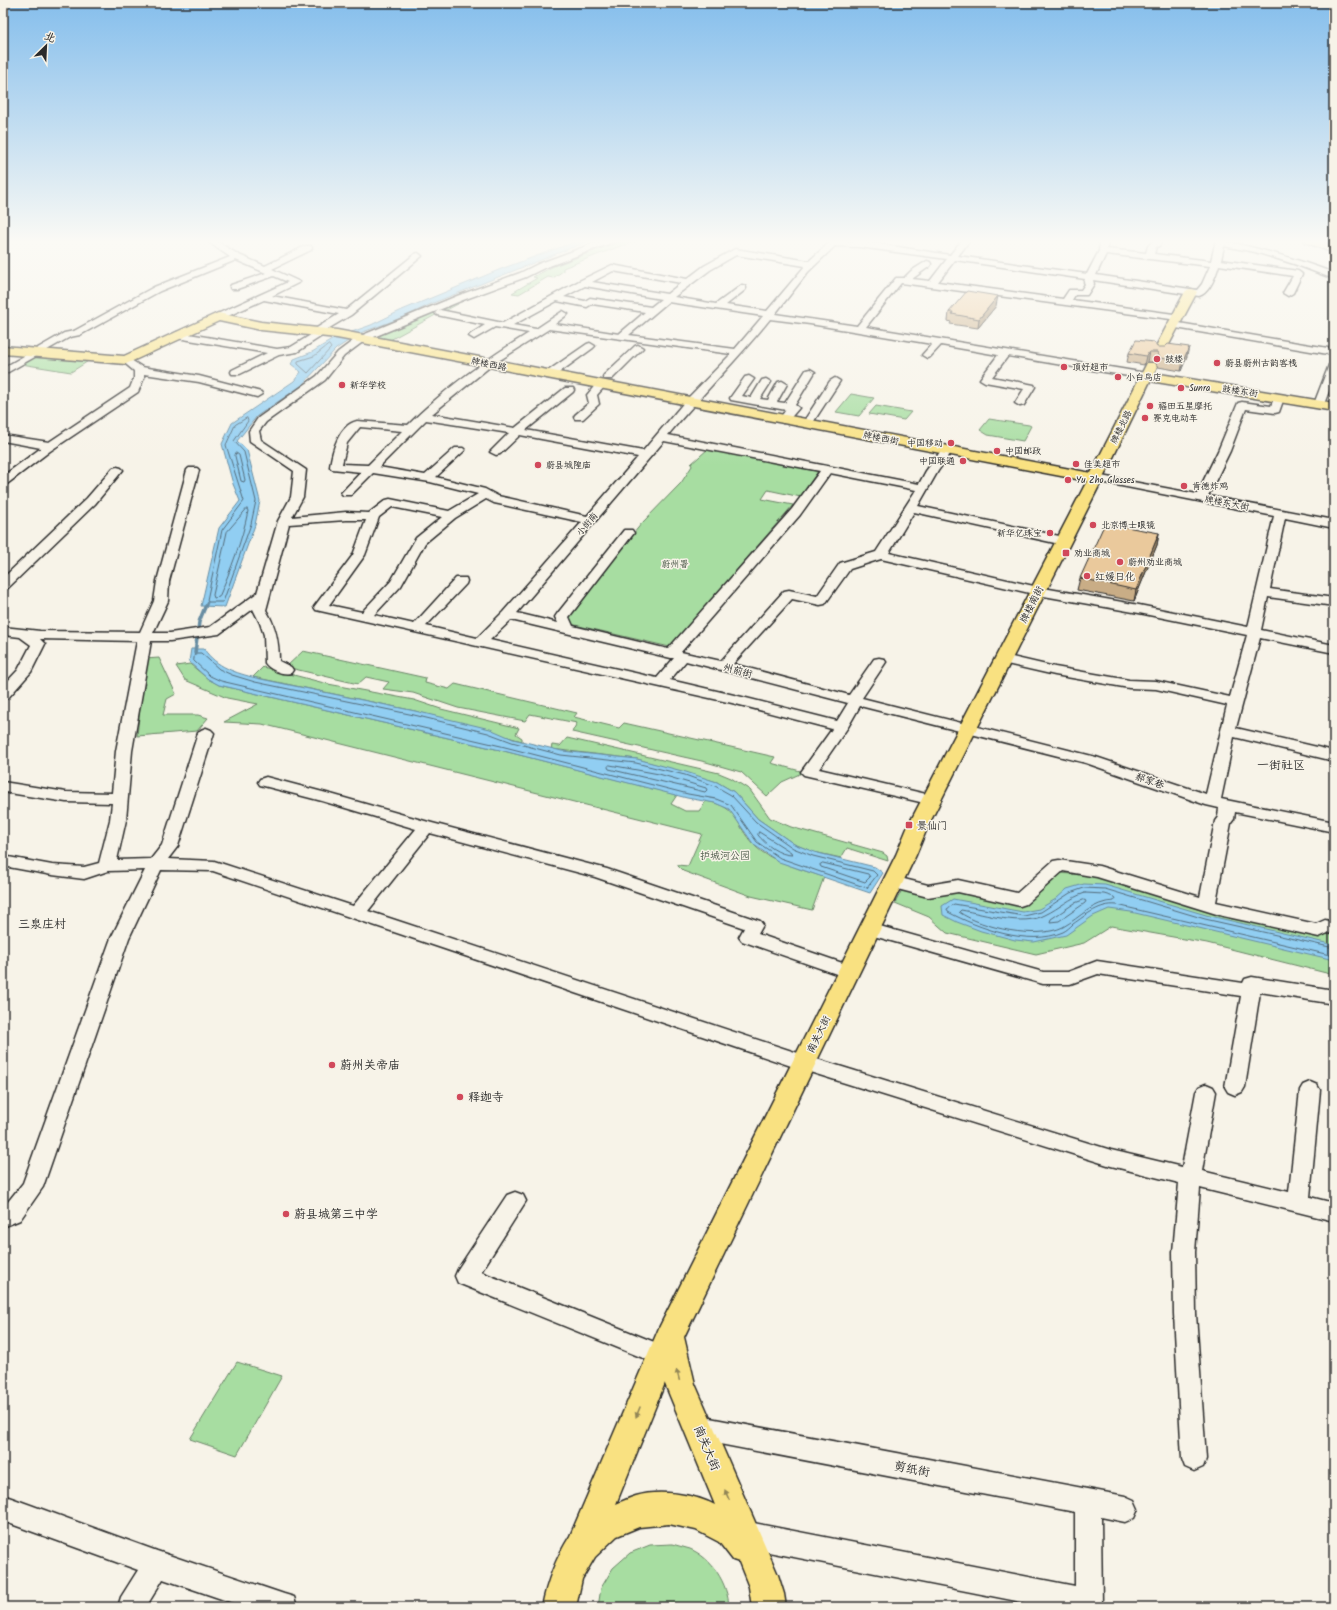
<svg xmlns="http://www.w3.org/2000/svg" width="1337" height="1610" font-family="Kalam,'LXGW WenKai TC',sans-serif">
  <rect width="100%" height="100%" fill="#f7f3e8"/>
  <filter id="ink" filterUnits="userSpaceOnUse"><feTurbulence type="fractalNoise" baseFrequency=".025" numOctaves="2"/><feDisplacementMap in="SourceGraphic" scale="8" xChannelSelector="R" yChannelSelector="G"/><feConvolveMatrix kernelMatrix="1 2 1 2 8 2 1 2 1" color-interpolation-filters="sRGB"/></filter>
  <g filter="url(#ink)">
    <g fill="#a7dda1" stroke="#698466">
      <polygon points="624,240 641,240 618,247 563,268 563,271 553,278 548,277 519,294 512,293 537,278 533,277 554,266"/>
      <polygon points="455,303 458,304 443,312 441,312 388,341 370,337"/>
      <polygon points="36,356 90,360 71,372 21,364"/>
      <polygon points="851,394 874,398 859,416 836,412"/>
      <polygon points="876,406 911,412 904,420 869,414"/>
      <polygon points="989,419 1029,425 1031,426 1023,441 988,435 980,430"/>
      <polygon points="708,449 818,471 801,497 768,490 762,499 793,505 670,647 562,622 642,523 681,483 692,466 691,464"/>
      <polygon points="303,651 426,678 425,683 449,689 455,684 577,713 574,717 619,728 624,723 775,757 771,763 804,772 782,782 767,796 741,772 706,762 572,732 577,723 530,714 525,721 458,708 413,693 383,689 389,682 366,677 358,684 286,667"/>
      <polygon points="159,658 176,694 167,699 163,715 198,715 208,718 197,731 137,736 145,659"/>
      <path d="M190 664 208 679 219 685 500 750 677 795 671 804 685 811H699L706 801C740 807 734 824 754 845 769 861 803 870 824 877L812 910 751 896 683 871 677 865 688 866 702 834 262 724 224 722 258 704 227 698 185 680 176 666Z"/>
      <polygon points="263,667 328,684 414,700 441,709 519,728 516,734 522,738 522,741 415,711 253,677"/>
      <polygon points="567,738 719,773 731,778 750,790 770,818 791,827 883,853 887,856 888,861 847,848 841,858 814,852 794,844 758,819 734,792 717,782 637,759 551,749 552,745 560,746"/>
      <polygon points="1059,873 1095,876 1210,908 1330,935 1334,933 1334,975 1207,943 1111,926 1084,943 1036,954 947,933 929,917 895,903 903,888 954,890 1017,904"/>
      <polygon points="237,1362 282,1376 237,1455 190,1439"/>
      <path d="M672 1544C678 1546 684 1547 690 1549 712 1558 728 1584 729 1607H598L601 1588 613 1568 630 1553 650 1545Z"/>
    </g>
    <g fill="#91cef2" stroke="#688da2">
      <polygon points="580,240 591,240 433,303 404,317 360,333 336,349 301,386 257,416 237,441 247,450 260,501 255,525 225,607 201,606 219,528 240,501 233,484 222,444 232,423 294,381 301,372 291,364 294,359 312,352 335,338 371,325 402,310 501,269"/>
      <path d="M191 649H204C216 667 236 673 256 678L415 711 490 729 513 739 562 751 637 759 686 772 717 782 734 792 758 819 794 844 814 852 875 867 883 873 870 893 779 862 754 845 729 809 715 803 687 798 500 750 219 685 208 679 189 662Z"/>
      <polygon points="1084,884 1105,885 1206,915 1334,945 1334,960 1131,912 1109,909 1093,916 1066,935 1034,942 1015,940 981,931 957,922 943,915 942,906 953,899 1023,912 1039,909 1056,899 1067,889"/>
    </g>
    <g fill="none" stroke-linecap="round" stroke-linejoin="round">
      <g stroke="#546c7b" stroke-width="1">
        <polygon points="329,345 331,348 308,373 298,364 298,361 314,356"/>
        <polygon points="247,418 248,421 234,441 244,452 256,501 251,524 223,602 208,602 207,600 222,530 244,501 226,445 235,425"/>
        <polygon points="236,453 239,455 245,480 244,482 241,481 235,456"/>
        <path d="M247 509 248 511C242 541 231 569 219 597L214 598 213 595 227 532Z"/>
        <polygon points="195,653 201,653 219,669 232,675 255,682 414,715 488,733 512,742 561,755 636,763 685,775 715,786 731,795 756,822 793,848 813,856 873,871 877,875 867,888 780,858 757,842 731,805 716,799 688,794 501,746 221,681 210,676 194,661"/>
        <polygon points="610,765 659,774 706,788 707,790 705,792 609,769 608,767"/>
        <path d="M759 832 791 852 792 855C779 855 766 845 758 835Z"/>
        <polygon points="823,863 868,874 870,877 865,882 821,867 820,865"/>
        <path d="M1085 893 1104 894 1114 897 1115 899 1114 901C1092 902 1081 917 1063 927 1037 940 982 928 959 912L961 910C985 914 1023 927 1045 915 1060 908 1069 898 1085 893Z"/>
        <polygon points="1084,900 1086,901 1085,903 1059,921 1050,922 1051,919 1075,903"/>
        <path d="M1334 948 1205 919 1105 889 1084 888 1070 893 1041 912 1024 916 954 904 947 909 948 912C978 928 1029 947 1063 932 1067 930 1070 927 1073 924 1086 915 1100 903 1117 905L1334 956"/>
      </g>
      <polyline stroke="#688da2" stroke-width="2.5" points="205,608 207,603"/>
      <polyline stroke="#688da2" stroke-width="3.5" points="195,653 199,622 205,607"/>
      <defs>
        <g id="minor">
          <polygon points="206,240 215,240 239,255 265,266 305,246 311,246 312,248 311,250 272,269 300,282 272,296 346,310 415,254 418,253 422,256 351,315 326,330 327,332 325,334 297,352 279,355 240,374 232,374 231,372 232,370 267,353 177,338 172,335 177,332 277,349 291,347 314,333 313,331 315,329 339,314 264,300 221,319 215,319 213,317 215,315 288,282 274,276 237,289 231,289 230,287 231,285 266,273 236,260 160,291 80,335 70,337 3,375 3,368 64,333 74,331 154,287 230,257"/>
          <path d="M603 240H614L613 242 544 268 526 277 463 300 364 341 344 356 325 380 266 422 259 431 261 440 306 470 303 497 292 517 346 512 369 513 386 500 390 499 449 511 478 494 430 482 373 473 351 495H343L341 493 343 491 361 472 332 469 330 467C332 451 339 425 357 421L408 425C444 389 485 360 529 333L495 327 474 339 469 336 471 334 485 325 437 315 435 313 437 311 440 310 503 323 579 281 612 265 687 279 704 266 735 249 809 261 830 242 833 241H859L950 255 962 240H970L958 256 1087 274 1099 251 1100 240H1108L1107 249 1146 253 1148 246 1154 240H1162L1159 246 1156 247 1154 254 1211 261 1216 240H1224V241C1262 249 1298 259 1334 273V279L1294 264 1255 252 1224 246 1221 260 1298 271 1302 274 1293 293 1288 296 1283 293 1293 276 1219 265C1216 275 1210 293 1199 296L1093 280 1094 284 1087 295H1075L1072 300 1181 315 1183 317 1178 320 901 283 866 327 1146 373 1151 376 1146 379 1008 356 992 377 1034 385 1035 387 1024 405 1020 406 1015 403 1024 389 985 382 980 379 998 355 941 345 930 357 927 358 922 355 932 344 810 324 770 319C738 359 701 395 668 435L919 484 926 471 943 448H951L953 450 938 471 918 506 1064 537 1068 538 1070 541 1068 544 1064 545 914 512 889 553 1038 587 1139 605 1248 627 1274 516 1096 481 1092 480 1090 478 1092 476 1096 475 1197 494 1218 451 1238 403 1242 402 1271 406 1275 396H1283L1284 398 1279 412 1275 413 1246 409 1230 451 1208 496 1334 520V528L1285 518 1270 589 1334 598V606L1268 597 1261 630 1334 645V653L1260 638 1236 728 1334 751V761L1234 737 1221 799 1334 822V832L1235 812 1234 819 1231 823 1216 902 1316 924 1325 920 1334 922V934L1328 933 1319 937 1223 916 1097 877 1063 871 1026 904 1020 906 958 892 928 897 886 886 883 882 886 878 892 876 928 885 958 880 1017 893 1053 861 1059 860 1099 866 1200 897 1215 821 1218 817 1219 808 1206 805 1086 763 860 706 848 727 819 769 939 797 941 800 939 803 933 805 804 775 801 772 832 729 732 703 316 610 314 607 353 555 366 520H346L289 524 266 610C276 626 279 642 279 661L291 667 293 670 291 673C283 675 270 670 265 663L264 635 260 623 253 609 219 634 170 641H151L132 751 126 820 117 860 151 859 162 845 198 733 201 730 206 728 211 730 214 733 178 846 168 859 214 861 353 906 416 829 322 801 260 785 258 782 260 779 266 777 334 795 432 823 607 869 760 921 763 925 758 934 854 967 857 972 854 977 848 978 742 941 739 937 744 928 595 877 430 833 368 911 810 1057 1111 1150 1182 1167 1196 1092 1199 1087 1206 1084 1213 1087 1216 1092 1202 1171 1289 1192 1300 1090 1303 1085 1310 1082 1317 1085 1320 1090 1310 1197 1334 1203V1221L1200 1188 1195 1252 1196 1314 1206 1459 1203 1467 1194 1471 1185 1467 1182 1459 1174 1314 1173 1252 1179 1183 1111 1166 797 1068 213 871 161 870 129 938 43 1187 20 1220 3 1227V1208L23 1183 111 938 145 870 108 871 84 879 52 875 3 866V856L52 865 84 867 99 863 110 820 112 803 66 802 3 792V782L66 792 112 793 116 751 137 641 40 639 45 644 31 672 8 698 3 699V686L18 670 31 645 20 637 3 635V627L40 631 140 632 154 601 157 581 187 470 189 468H197L199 470 169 581 168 601 153 633H170L210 627 257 593 278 521 291 497 294 471 250 441 249 431 258 418 317 376 338 352 358 337 457 296 520 273 538 264ZM835 246 859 247 947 259 930 281 912 279 930 266 931 264 930 262 927 261 911 271 904 278H896L857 326 775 314 808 272ZM1106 254 1210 266 1202 284 1197 290 1096 275ZM736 255 805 266 767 311 726 305 745 290 746 288 745 286 742 285 716 304 674 297 710 270ZM955 260 1085 279 1084 282 1085 284 1081 290H1069L1063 299 938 282ZM613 271 681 283 667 294 592 282ZM585 286 661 299 651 307 590 298 585 301 564 297ZM557 301 587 307 592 304 645 312 619 334 555 324 568 314 563 311 536 329 513 325ZM668 302 763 316 735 349 629 335ZM549 329 731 354 686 400 643 451 526 430 573 392 574 390 573 388H565L515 428 432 414 492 365ZM426 420 509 433 490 452 496 455 500 454 520 435 638 457 587 516 498 496 485 489 436 477 463 452 465 450 463 448H455L425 475 379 467ZM360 427 402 431 368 465 342 464 347 443ZM664 441 820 471 792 509 668 649 573 626 569 617 634 533 632 530H624L557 614 555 617 558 623 517 613ZM830 473 916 490 876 552 840 563 817 596 789 590 784 591 721 661 681 652 800 515ZM486 499 494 503 582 522 503 612 477 638 426 626 466 584 467 581 466 578H456L414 624 374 615 401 586 425 543 455 518ZM392 507 442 517 416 538 391 581 362 612 329 605 365 555 379 517ZM881 559 1038 595 1139 613 1247 635 1230 697 1156 681 1129 680 1055 667 1003 655 998 656 996 659 998 662 1055 675 1129 688 1156 689 1227 705 1206 794 1096 757 862 698 886 662 884 659 879 658 874 659 849 695 733 664 792 599 820 605 825 604 850 569ZM511 620 671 658H674L657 678 490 640ZM686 661 848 703 837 721 734 695 670 680Z"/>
          <polygon points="1173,322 1334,349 1334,355 1170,327 1168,325"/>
          <polygon points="590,343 595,346 593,348 553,377 545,377 544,375 545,373 587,344"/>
          <polygon points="638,345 643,348 612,379 604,379 603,377 604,375 635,346"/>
          <polygon points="126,357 142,367 199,376 261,392 262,394 257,397 199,382 144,374 144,378 138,392 50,451 7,484 3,485 3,476 41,448 3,441 3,435 49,442 130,388 134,378 134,371 121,360"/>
          <polygon points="1334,362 1334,378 1324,404 1319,407 1315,406 1314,404 1329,365"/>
          <polygon points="810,369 815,372 795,405 799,408 787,422 783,423 778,420 786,410 731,400 730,398 745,377 749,376 754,379 742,396 751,398 762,380 766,379 771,382 760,399 768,400 778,382 782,381 787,384 777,402 785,403 806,370"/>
          <polygon points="835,378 840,381 812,424 807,427 803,426 802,424 830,381"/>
          <polygon points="601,382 606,385 597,395 599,404 583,419 575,419 574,417 575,415 589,403 587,395 597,383"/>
          <polygon points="117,467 121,468 123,470 95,504 8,588 3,589 3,578 87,498 113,468"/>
          <polygon points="869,923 1043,972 1068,972 1097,961 1243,983 1245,979 1252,977 1334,990 1334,1004 1260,992 1245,1087 1242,1092 1235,1095 1228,1092 1225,1087 1241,996 1098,974 1070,984 1043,984 863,933 860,929 863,925"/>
          <polygon points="515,1192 523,1195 526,1201 481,1272 669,1348 673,1355 669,1362 661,1366 653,1362 458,1283 455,1276 458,1269 507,1195"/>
          <polygon points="699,1416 1125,1496 1134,1500 1138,1509 1134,1518 1125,1522 1101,1517 1102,1607 1047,1607 743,1547 734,1543 730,1534 734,1525 743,1521 1075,1586 1075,1512 699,1440 690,1436 687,1428 690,1420"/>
          <polygon points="3,1495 157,1551 284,1594 294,1597 297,1607 245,1607 163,1579 146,1607 118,1607 121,1597 138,1570 3,1521"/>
        </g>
        <g id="major">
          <polygon points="1304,240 1318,240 1334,246 1334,253 1305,242"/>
          <polygon points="1191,289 1195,290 1197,292 1165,352 1163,355 1155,355 1153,352 1185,292 1187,290"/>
          <path d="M218 313 261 322 337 330 1091 473 1147 363H1155L1157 366 1154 373 1334 403V411L1150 381 1103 478 928 826 916 855 684 1337 695 1384 778 1575 784 1594 786 1607H752L749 1587 739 1562 733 1560 719 1542 696 1530 669 1524 639 1527 617 1536 595 1557 582 1579 576 1607H542C547 1581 556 1558 570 1536L659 1328 896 855 908 826 1087 481 337 338 261 330 219 321 126 364 3 354V346L124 356ZM665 1383V1384L715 1505C694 1494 659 1489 636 1496 629 1498 623 1501 616 1504Z"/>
        </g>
      </defs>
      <use href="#minor" stroke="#2b2b2b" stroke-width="3"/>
      <use href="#major" stroke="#2b2b2b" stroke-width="3"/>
      <use href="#minor" fill="#f7f3e8" fill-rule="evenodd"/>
      <use href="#major" fill="#f9e181" fill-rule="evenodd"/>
    </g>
    <g fill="#c9ad86" stroke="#2b2b2b">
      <polygon points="996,306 978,328 950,324 951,322 948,321 949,312"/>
      <polygon points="1157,347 1187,356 1181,371 1158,367 1155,362 1147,362 1144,365 1127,362 1129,353"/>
      <polygon points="1159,533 1157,545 1134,601 1077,590 1080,578"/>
    </g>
    <g fill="#a48d6d" stroke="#2b2b2b">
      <polygon points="998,296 996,306 978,328 979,319"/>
      <polygon points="1189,347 1187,356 1181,371 1183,361"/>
      <polygon points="1149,352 1147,362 1144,365 1146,356"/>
      <polygon points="1159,533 1157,545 1134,601 1136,590"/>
    </g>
    <g fill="#eac99c" stroke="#2b2b2b">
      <polygon points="967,291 998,296 979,319 952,314 953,312 949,312"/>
      <polygon points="1136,340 1154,342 1157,347 1165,347 1168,344 1189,347 1183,361 1160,358 1157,352 1149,352 1146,356 1129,353"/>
      <polygon points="1105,523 1159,533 1136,590 1080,578"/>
    </g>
    <defs><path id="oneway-solid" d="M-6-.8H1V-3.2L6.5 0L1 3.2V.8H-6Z"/></defs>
    <g fill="#928656">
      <use href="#oneway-solid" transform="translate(678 1375) rotate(-104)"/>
      <use href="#oneway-solid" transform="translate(638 1412) rotate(112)"/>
      <use href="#oneway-solid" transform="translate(727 1495) rotate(-113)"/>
    </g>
  </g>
  <linearGradient id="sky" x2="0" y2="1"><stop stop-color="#85beec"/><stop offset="0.52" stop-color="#fbfaf5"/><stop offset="1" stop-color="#fbfaf5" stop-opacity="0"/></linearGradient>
  <rect width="1337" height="465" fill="url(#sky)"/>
  <g fill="#d1495b" stroke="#f7f3e8" stroke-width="1.5">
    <circle cx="1157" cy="359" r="4"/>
    <circle cx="1217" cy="363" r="4"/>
    <circle cx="1064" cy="367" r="4"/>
    <circle cx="1118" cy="377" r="4"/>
    <circle cx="342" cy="385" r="4"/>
    <circle cx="1181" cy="388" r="4"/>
    <circle cx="1150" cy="406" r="4"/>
    <circle cx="1145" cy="418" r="4"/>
    <circle cx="951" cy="443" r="4"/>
    <circle cx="997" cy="451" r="4"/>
    <circle cx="963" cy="461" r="4"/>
    <circle cx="1076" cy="464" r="4"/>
    <circle cx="538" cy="465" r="4"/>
    <circle cx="1068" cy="480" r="4"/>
    <circle cx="1184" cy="486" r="4"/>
    <circle cx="1093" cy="525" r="4"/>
    <circle cx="1050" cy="533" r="4"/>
    <rect x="1062" y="549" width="8" height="8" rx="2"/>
    <circle cx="1120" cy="562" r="4"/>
    <circle cx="1087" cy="576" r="4"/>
    <rect x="905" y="821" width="8" height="8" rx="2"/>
    <circle cx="332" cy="1065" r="4"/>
    <circle cx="460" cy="1097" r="4"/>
    <circle cx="286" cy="1214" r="4"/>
  </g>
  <g text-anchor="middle" stroke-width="3" stroke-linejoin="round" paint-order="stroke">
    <g font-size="9" fill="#2b2b2b" stroke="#f7f3e8" text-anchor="start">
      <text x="1165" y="362">鼓楼</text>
      <text x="1225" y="366">蔚县蔚州古韵客栈</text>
      <text x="1072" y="370">頂好超市</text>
      <text x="1126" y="380">小白鸟店</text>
      <text x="350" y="388">新华学校</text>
      <text x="1189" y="391">Sunra</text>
      <text x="1158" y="409">福田五星摩托</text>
      <text x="1153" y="421">赛克电动车</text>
      <text x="943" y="446" text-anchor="end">中国移动</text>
      <text x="1005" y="454">中国邮政</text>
      <text x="955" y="464" text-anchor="end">中国联通</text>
      <text x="1084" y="467">佳美超市</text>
      <text x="546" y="468">蔚县城隍庙</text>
      <text x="1076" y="483">Yu Zho Glasses</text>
      <text x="1192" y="489">肯德炸鸡</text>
      <text x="1101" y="528">北京博士眼镜</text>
      <text x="1042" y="536" text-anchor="end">新华亿珠宝</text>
      <text x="1074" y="556">劝业商城</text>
      <text x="1128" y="565">蔚州劝业商城</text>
    </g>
    <g font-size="9" fill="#2b2b2b" stroke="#f7f3e8">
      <text transform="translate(489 364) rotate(11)" y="3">牌楼西路</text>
      <text transform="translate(1240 391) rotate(9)" y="3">鼓楼东街</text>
      <text transform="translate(1121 427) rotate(-64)" y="3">牌楼北路</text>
      <text transform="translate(881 438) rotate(11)" y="3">牌楼西街</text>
      <text transform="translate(1227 503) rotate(11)" y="3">牌楼东大街</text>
      <text transform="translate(587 524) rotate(-49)" y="3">小街南</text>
    </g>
    <g font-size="9" fill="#4a5848" stroke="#f7f3e8">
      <text x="675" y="567">蔚州署</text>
    </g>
    <g font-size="10" fill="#2b2b2b" stroke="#f7f3e8" text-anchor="start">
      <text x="1095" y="580">红媛日化</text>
      <text x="917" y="829">景仙门</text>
    </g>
    <g font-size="10" fill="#2b2b2b" stroke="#f7f3e8">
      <text transform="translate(1031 604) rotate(-63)" y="4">牌楼南街</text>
      <text transform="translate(738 670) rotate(15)" y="4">州前街</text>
      <text transform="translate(1150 780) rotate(19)" y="4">郝家巷</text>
      <text transform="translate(818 1034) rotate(-64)" y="4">南关大街</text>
    </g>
    <g font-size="10" fill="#4a5848" stroke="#f7f3e8">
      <text x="725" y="859">护城河公园</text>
    </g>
    <g font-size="12" fill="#2b2b2b" stroke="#f7f3e8">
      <text x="1281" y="769">一街社区</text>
      <text x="42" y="928">三泉庄村</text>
    </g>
    <g font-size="12" fill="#2b2b2b" stroke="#f7f3e8" text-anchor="start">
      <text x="340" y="1069">蔚州关帝庙</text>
      <text x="468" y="1101">释迦寺</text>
      <text x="294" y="1218">蔚县城第三中学</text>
    </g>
    <g font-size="12" fill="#2b2b2b" stroke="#f7f3e8">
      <text transform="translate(707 1448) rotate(67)" y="4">南关大街</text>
      <text transform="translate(912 1469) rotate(11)" y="4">剪纸街</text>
    </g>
  </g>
  <rect width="1337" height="1610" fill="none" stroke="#f7f3e8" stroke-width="16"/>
  <rect x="8" y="8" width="1321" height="1594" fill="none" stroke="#2b2b2b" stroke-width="1.5" filter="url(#ink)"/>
  <g transform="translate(46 46) rotate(24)" stroke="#f7f3e8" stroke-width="3" paint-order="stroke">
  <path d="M0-3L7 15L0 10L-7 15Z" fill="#2b2b2b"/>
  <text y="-6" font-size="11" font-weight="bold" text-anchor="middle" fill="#2b2b2b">北</text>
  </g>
</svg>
